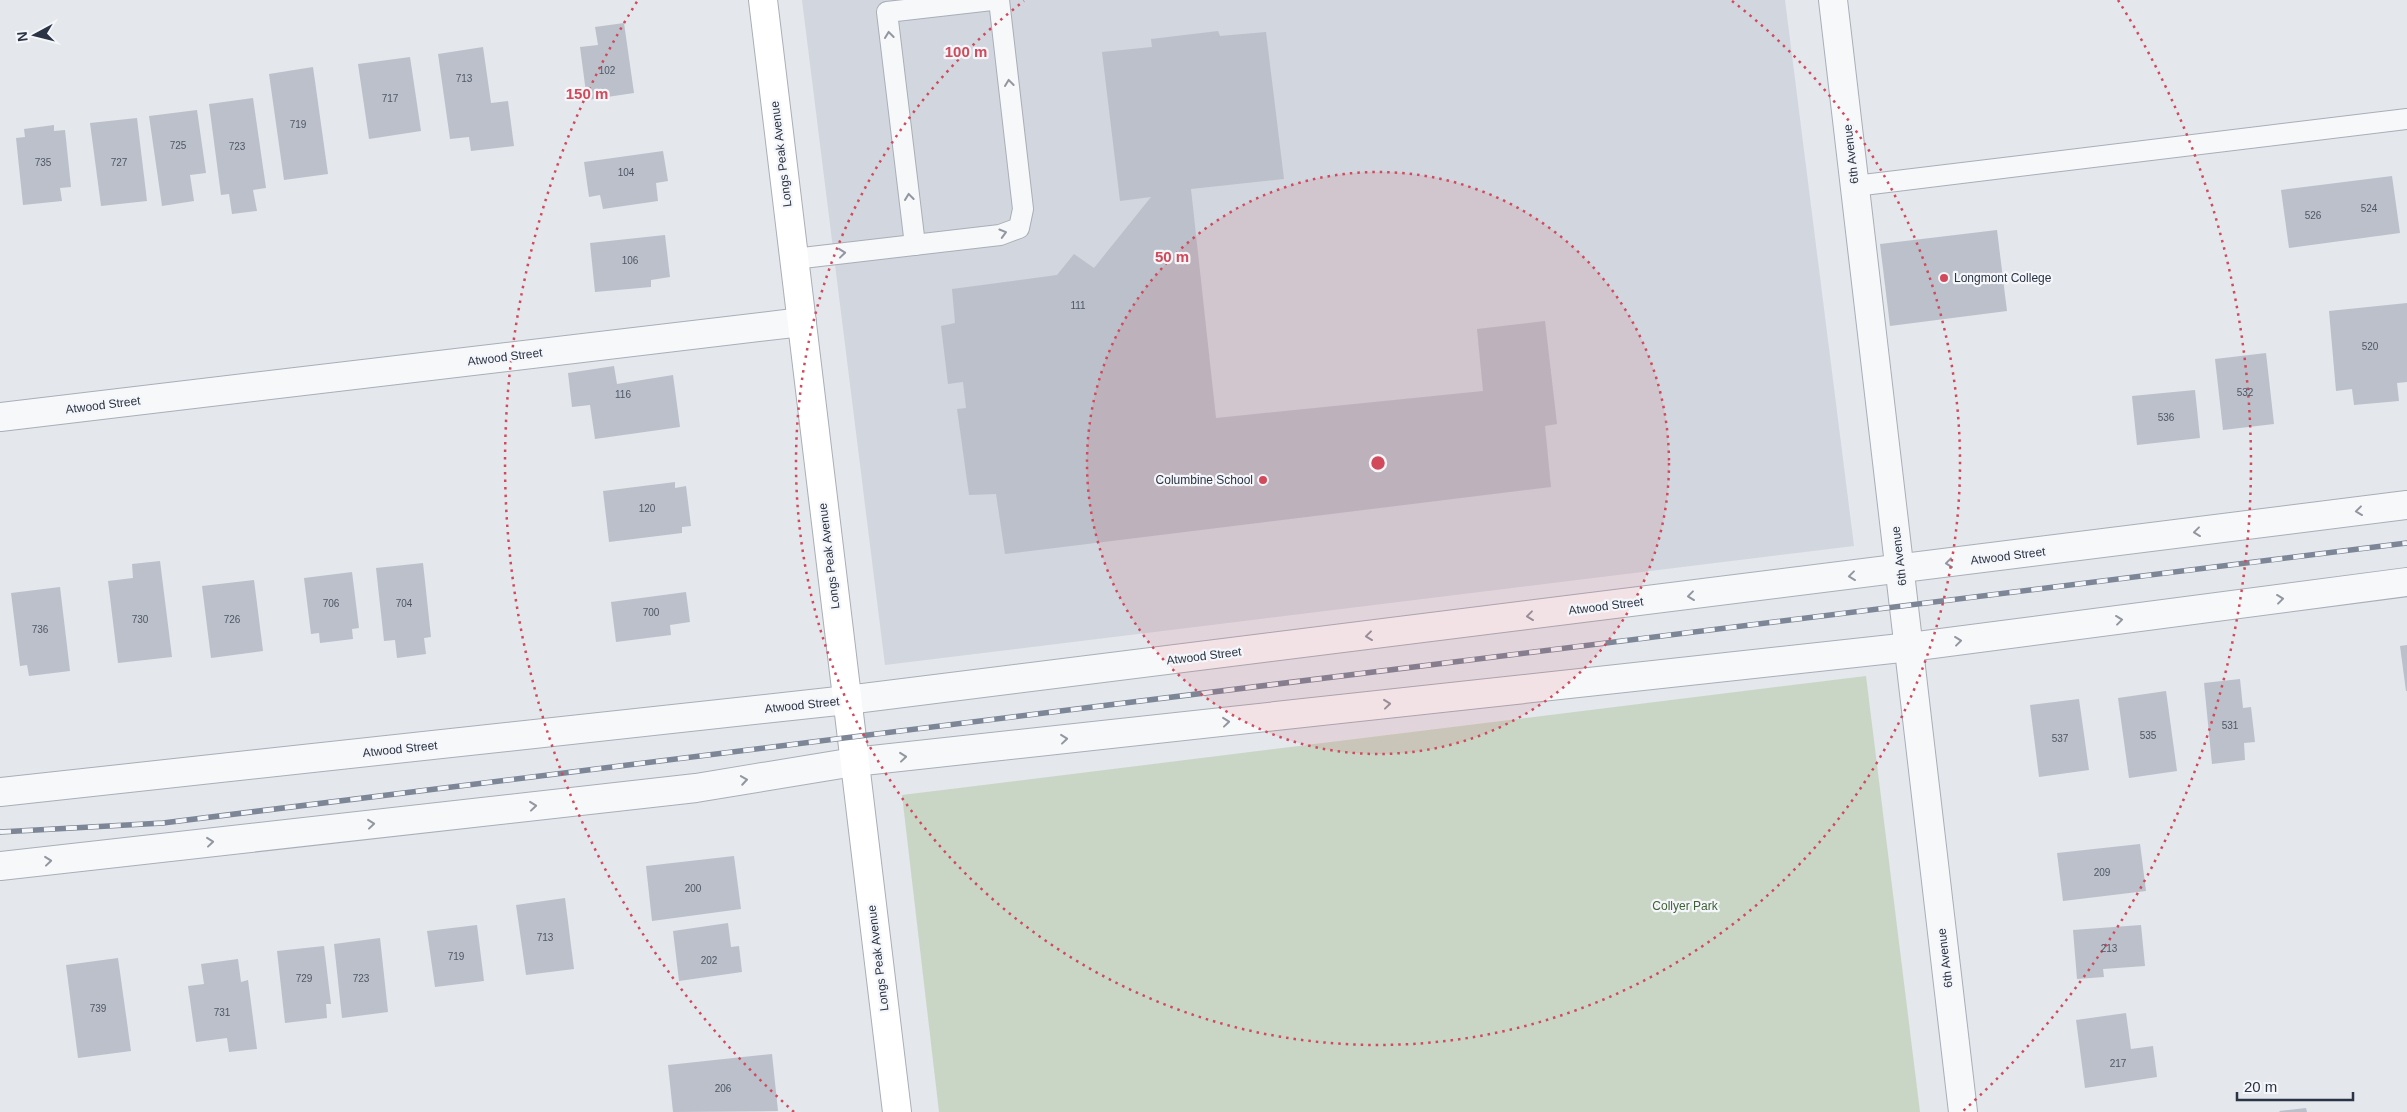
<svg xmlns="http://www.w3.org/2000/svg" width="2407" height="1112" font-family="Helvetica,sans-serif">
  <rect width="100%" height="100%" fill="#e4e7ec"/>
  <polygon fill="#d2d6de" points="802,0 1785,0 1854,546 885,665"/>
  <polygon fill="#c9d6c5" points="1866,676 1920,1112 939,1112 902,795"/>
  <g fill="#bbc0ca">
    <polygon points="624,23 634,93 587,100 580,47 598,45 595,27"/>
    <polygon points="1218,31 1220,36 1266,32 1284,179 1191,189 1216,418 1483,391 1477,329 1545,321 1557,424 1545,426 1551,487 1005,554 996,494 969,495 957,409 966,408 963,382 948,384 941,326 955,323 952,289 1057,275 1074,254 1094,268 1151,197 1120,201 1102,52 1152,47 1151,39"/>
    <polygon points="483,47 491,103 508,101 514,146 471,151 469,137 450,139 438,54"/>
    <polygon points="410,57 421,131 369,139 358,64"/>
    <polygon points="313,67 328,174 284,180 269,74"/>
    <polygon points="253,98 266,188 253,190 257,211 232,214 229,194 221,195 209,104"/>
    <polygon points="197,110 206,173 190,175 194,201 162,206 149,116"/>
    <polygon points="137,118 147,201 101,206 90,123"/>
    <polygon points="54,125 54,131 65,130 71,187 60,188 62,201 23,205 16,138 25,137 24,129"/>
    <polygon points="663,151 668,181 656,183 658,201 603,209 600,195 589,197 584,162"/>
    <polygon points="2392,176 2400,233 2289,248 2281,190"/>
    <polygon points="1997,230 2007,311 1890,326 1880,244"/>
    <polygon points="665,235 670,277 651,280 651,287 595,292 590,243"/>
    <polygon points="2407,303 2407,382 2397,383 2399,401 2354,405 2352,389 2336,391 2329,311"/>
    <polygon points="2266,353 2274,424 2223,430 2215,359"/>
    <polygon points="614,366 617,384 673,375 680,427 595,439 590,405 572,407 568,373"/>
    <polygon points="2195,390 2200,438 2137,445 2132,396"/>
    <polygon points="675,482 675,488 686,486 691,526 682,527 682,533 609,542 603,491"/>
    <polygon points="160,561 172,657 118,663 108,581 133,578 132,564"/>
    <polygon points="423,563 431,637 424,638 426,654 397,658 395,640 384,641 376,568"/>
    <polygon points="352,572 359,628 352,629 353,639 320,643 319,633 311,634 304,578"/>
    <polygon points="254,580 263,651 211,658 202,586"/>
    <polygon points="60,587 70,671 29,676 27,665 20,666 11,593"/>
    <polygon points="686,592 690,622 670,625 671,635 616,642 611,602"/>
    <polygon points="2407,645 2407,691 2406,691 2400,646"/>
    <polygon points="2240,679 2243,708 2251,707 2255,742 2244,743 2245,760 2212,764 2204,683"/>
    <polygon points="2166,691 2177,771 2129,778 2118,698"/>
    <polygon points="2079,699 2089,770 2039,777 2030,705"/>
    <polygon points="2140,844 2146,891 2063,901 2057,853"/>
    <polygon points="734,856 741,909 652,921 646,866"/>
    <polygon points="565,898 574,969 526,975 516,905"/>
    <polygon points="728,923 731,947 739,946 742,972 679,981 673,931"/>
    <polygon points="477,925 484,981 435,987 427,931"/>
    <polygon points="2141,925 2145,966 2103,969 2104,977 2077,979 2073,930"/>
    <polygon points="380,938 388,1012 342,1018 334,944"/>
    <polygon points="324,946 331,1004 326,1004 327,1018 285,1023 277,951"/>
    <polygon points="118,958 131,1051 78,1058 66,965"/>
    <polygon points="238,959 241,982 248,980 257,1049 229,1052 227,1038 196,1042 188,986 204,984 201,964"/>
    <polygon points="2126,1013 2131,1049 2153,1046 2157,1077 2085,1088 2076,1020"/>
    <polygon points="772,1054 778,1111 673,1112 668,1065"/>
    <polygon points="2306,1108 2307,1112 2280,1112 2279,1111"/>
  </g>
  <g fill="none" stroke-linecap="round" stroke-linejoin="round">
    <defs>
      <g id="lane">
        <polyline points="1855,186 2407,119"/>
        <polyline points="915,245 887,12 992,0"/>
        <polyline points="794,259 1000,235 1019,228 1023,209 999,0"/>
      </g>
      <g id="street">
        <polyline points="1833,0 1963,1112"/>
        <polyline points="0,417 802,322"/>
        <polyline points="0,792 847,700 2407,505"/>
        <polyline points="0,866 696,788 854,762 1910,647 2407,582"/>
      </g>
      <polyline id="secondary" points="763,0 897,1112"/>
    </defs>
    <use href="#lane" stroke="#a9aeb7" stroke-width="22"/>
    <use href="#street" stroke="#a9aeb7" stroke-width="30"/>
    <use href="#secondary" stroke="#a9aeb7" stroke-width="30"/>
    <use href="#lane" stroke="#f7f8fa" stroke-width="20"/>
    <use href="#street" stroke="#f7f8fa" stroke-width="28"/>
    <use href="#secondary" stroke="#fff" stroke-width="28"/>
    <defs>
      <polyline id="rail" points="0,832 163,823 2407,543"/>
    </defs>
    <use href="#rail" stroke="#7d8696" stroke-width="5.5"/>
    <use href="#rail" stroke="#f4f6f9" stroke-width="4" stroke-dasharray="11" stroke-linecap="butt"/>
  </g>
  <defs><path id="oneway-chevron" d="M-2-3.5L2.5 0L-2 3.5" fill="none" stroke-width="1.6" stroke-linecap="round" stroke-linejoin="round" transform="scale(1.25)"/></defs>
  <g stroke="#9196a0">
    <use href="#oneway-chevron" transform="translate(889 35) rotate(-97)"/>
    <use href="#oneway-chevron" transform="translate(1009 83) rotate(-97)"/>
    <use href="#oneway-chevron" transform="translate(909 197) rotate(-97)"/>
    <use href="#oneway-chevron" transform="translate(1003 233) rotate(-16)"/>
    <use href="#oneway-chevron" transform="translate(842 253) rotate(-6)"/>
    <use href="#oneway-chevron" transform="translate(2359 511) rotate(173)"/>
    <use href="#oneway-chevron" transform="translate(2197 532) rotate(173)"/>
    <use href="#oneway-chevron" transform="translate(1949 563) rotate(173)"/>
    <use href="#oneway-chevron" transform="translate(1852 576) rotate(173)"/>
    <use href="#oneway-chevron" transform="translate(1691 596) rotate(173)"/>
    <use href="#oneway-chevron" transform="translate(2280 599) rotate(-7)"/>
    <use href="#oneway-chevron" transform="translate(1530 616) rotate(173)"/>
    <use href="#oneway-chevron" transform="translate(2119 620) rotate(-7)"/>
    <use href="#oneway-chevron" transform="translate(1369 636) rotate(173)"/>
    <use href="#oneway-chevron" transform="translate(1958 641) rotate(-7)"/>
    <use href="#oneway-chevron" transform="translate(1387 704) rotate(-6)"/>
    <use href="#oneway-chevron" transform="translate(1226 722) rotate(-6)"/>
    <use href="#oneway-chevron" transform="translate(1064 739) rotate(-6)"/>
    <use href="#oneway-chevron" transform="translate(903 757) rotate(-6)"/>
    <use href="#oneway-chevron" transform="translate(744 780) rotate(-9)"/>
    <use href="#oneway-chevron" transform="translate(533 806) rotate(-6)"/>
    <use href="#oneway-chevron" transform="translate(371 824) rotate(-6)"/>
    <use href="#oneway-chevron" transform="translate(210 842) rotate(-6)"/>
    <use href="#oneway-chevron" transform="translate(48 861) rotate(-6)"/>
  </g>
  <circle cx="1378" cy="463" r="291" fill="#d1495b" fill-opacity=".12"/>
  <g fill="none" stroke="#d1495b" stroke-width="2.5" stroke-dasharray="2.5 5">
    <circle cx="1378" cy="463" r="291"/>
    <path d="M1732 1A582 582 0 1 1 1024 1"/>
    <path d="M794 1112A873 873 0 0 1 638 0M2118 0A873 873 0 0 1 1962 1112"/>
  </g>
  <g fill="#d1495b" stroke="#f4f6f9" stroke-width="2">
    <circle cx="1944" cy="278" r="5"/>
    <circle cx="1263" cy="480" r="5"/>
  </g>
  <g text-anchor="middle" stroke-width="4.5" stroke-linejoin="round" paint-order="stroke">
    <g font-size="10" fill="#4f5766">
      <text x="607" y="74">102</text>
      <text x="464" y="82">713</text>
      <text x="390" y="102">717</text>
      <text x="298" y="128">719</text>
      <text x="178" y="149">725</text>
      <text x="237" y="150">723</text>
      <text x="43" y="166">735</text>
      <text x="119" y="166">727</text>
      <text x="626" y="176">104</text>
      <text x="2369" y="212">524</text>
      <text x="2313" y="219">526</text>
      <text x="630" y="264">106</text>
      <text x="1078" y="309">111</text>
      <text x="2370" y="350">520</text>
      <text x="2245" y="396">532</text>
      <text x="623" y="398">116</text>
      <text x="2166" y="421">536</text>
      <text x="647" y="512">120</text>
      <text x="331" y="607">706</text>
      <text x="404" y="607">704</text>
      <text x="651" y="616">700</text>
      <text x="140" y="623">730</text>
      <text x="232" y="623">726</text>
      <text x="40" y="633">736</text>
      <text x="2230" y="729">531</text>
      <text x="2148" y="739">535</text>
      <text x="2060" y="742">537</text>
      <text x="2102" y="876">209</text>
      <text x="693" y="892">200</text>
      <text x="545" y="941">713</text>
      <text x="2109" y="952">213</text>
      <text x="456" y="960">719</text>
      <text x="709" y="964">202</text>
      <text x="304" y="982">729</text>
      <text x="361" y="982">723</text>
      <text x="98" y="1012">739</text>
      <text x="222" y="1016">731</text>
      <text x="2118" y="1067">217</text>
      <text x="723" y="1092">206</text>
    </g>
    <g font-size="12" fill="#2b3445" stroke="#f4f6f9">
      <text transform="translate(781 154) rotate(-97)" y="4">Longs Peak Avenue</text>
      <text transform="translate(1851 154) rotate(-97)" y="4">6th Avenue</text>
      <text transform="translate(505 357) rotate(-7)" y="4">Atwood Street</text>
      <text transform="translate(103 405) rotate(-7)" y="4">Atwood Street</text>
      <text transform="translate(829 556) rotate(-97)" y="4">Longs Peak Avenue</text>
      <text transform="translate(1899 556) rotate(-97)" y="4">6th Avenue</text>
      <text transform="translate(2008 556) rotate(-7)" y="4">Atwood Street</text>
      <text transform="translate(1606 606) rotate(-7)" y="4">Atwood Street</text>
      <text transform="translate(1204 656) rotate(-7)" y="4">Atwood Street</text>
      <text transform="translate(802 705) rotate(-6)" y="4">Atwood Street</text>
      <text transform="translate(400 749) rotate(-6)" y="4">Atwood Street</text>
      <text transform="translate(878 958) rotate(-97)" y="4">Longs Peak Avenue</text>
      <text transform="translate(1945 958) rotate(-97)" y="4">6th Avenue</text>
    </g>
    <g font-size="12" fill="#2b3445" stroke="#f4f6f9" text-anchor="start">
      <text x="1954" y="282">Longmont College</text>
      <text x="1253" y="484" text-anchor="end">Columbine School</text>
    </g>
    <g font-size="12" fill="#3f6138" stroke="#f4f6f9">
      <text x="1685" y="910">Collyer Park</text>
    </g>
  </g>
  <circle cx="1378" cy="463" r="8" fill="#d1495b" stroke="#f4f6f9" stroke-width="2.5"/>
  <g font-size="15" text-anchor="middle" font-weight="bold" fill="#d1495b" stroke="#f4f6f9" stroke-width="4.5" stroke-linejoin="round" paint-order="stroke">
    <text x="966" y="57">100 m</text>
    <text x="587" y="99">150 m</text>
    <text x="1172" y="262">50 m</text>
  </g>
  <g transform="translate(35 35) rotate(263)" stroke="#f4f6f9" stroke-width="4" paint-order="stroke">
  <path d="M0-4L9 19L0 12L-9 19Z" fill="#2b3445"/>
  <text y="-8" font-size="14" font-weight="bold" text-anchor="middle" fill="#2b3445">N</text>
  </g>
  <path d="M2237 1092v8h116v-8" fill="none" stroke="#2b3445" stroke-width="2.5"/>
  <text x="2244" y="1092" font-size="15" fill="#2b3445" stroke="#f4f6f9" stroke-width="4" paint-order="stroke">20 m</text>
</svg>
